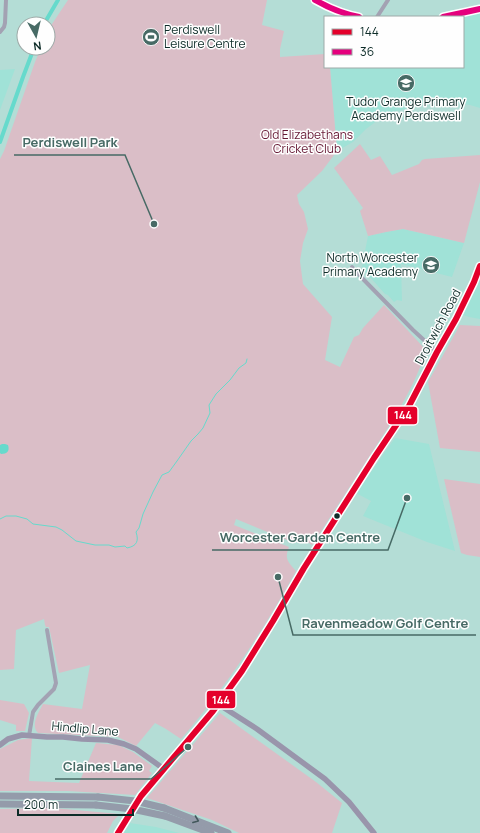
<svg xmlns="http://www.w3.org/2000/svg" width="480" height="833" font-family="Manrope,sans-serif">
  <rect width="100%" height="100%" fill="#b4ddd6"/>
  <g fill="#a0e2d7">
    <polygon points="480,13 480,108 470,105 449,102 426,102 419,106 392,112 378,120 366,129 353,142 337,151 330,67 463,67 463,17 458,17"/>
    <polygon points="15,69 0,110 0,70"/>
    <polygon points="403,229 464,243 452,277 401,264 402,301 397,300 394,302 388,295 385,294 363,269 362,266 368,236 386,232"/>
    <polygon points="480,277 480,319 469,317 463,315 470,301"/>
    <polygon points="395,438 429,444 455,551 427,542 363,516 371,501 356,493"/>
    <polygon points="130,823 156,827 179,833 124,833"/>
  </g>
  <g fill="#dabec7">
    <path d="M68 0H267L262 25 284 31 280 49V57L325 54V67H330L337 151 322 171 297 195 299 204 304 212 308 229 303 243 300 261 303 284 332 317 325 360 340 367 354 337 359 335 363 328 384 305 426 350C419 374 408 394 396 415L312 545 296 535 292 542 236 519 234 525 289 547C284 559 288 562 296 571 263 631 225 688 181 739L166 729 155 723 136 746 118 737 38 733C30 725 39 712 43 704L82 709 90 665 59 673 49 627H46L45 625 44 619 16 630 14 669 0 670V159L4 151 35 62 41 48H48V32L50 27Z"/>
    <polygon points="360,144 371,160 380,156 392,175 419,164 422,160 425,159 480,155 480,182 464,243 421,233 403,229 386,232 368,236 360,211 363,208 334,168"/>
    <polygon points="460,325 480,326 480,452 440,448 428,382"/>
    <polygon points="444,479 480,484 480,557 467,555 461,553"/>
    <polygon points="0,700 24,704 29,713 25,731 16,731 16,725 0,720"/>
    <polygon points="220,713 316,782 342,803 332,833 239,833 212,820 147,798"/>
    <polygon points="32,738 29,781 79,783 96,743 118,745 133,752 152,766 149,771 152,773 135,795 68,791 0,791 0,749 18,740"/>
    <polygon points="53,808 120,814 113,821 107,833 0,833 0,809"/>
  </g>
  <path fill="#66dacc" d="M2 444H5L8 445C10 451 7 454 1 454L0 453V445Z"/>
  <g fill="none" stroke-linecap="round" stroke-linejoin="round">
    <path stroke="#66dacc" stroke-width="1" d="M0 519 6 516H16L27 519 33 524 56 527 62 530 76 541 95 545H109L115 547 125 546 127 548C137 546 139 541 136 532L139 528 143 514 153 492 162 475 169 472 177 461 191 441 198 434 203 428 210 413 209 405 216 394 230 380 239 368 246 363 247 359"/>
    <g stroke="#66dacc" stroke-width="4">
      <polyline points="44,24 58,0"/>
      <polyline points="0,142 23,77 34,48"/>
    </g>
    <g stroke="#a3a2b3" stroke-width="4">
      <polyline points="377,17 388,0"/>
      <polyline points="0,32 4,27 5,23 6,0"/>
      <polyline points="352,267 363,279 413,330 437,352"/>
      <polyline points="29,736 33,712 38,705 54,689 56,683 47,630"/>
    </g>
    <g stroke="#9995ab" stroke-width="5.5">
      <path d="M315 0C329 8 343 15 359 17"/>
      <polyline points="443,17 480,9"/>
      <polyline points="218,704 257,729 325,779 349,802 374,833"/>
      <polyline points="0,745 8,739 22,735 47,737 63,737 82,739 108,740 124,744 136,749 164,769"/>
    </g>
    <polyline stroke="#9596ab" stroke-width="6" points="118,833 141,796 213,711 242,671 273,621 304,568 374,458 409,406 437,352 456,319 474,282 480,266"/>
    <g stroke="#949baa" stroke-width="7">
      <polyline points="0,796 98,797"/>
      <polyline points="0,804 96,805"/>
      <polyline points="164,808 228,833"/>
      <polyline points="165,816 211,833"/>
    </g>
    <g stroke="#949baa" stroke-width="7">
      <polyline points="98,797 135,801 164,808"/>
      <polyline points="96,805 132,809 165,816"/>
    </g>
    <defs>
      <polyline id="bus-1" points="118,833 141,796 213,711 242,671 273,621 304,568 374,458 409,406 437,352 456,319 474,282 480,266"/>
      <g id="bus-2">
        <path d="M315 0C329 8 343 14 359 17"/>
        <polyline points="443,17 480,9"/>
      </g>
    </defs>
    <use href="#bus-1" stroke="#fefefe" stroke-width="9"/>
    <use href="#bus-2" stroke="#fefefe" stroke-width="9"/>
    <use href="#bus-1" stroke="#e4002b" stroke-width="6"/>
    <use href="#bus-2" stroke="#e5007d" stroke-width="6"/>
  </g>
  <defs><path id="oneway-chevron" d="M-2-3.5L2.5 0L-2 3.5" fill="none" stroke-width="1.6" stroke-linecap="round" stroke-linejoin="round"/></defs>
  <use stroke="#43585c" href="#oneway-chevron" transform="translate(196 820) rotate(21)"/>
  <defs>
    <symbol id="stadium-disc" viewBox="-11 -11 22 22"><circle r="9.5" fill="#476a65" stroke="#fefefe"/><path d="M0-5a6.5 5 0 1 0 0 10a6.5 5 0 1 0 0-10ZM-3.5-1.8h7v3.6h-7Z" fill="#fff"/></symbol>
    <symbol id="school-disc" viewBox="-11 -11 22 22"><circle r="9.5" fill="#476a65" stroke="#fefefe"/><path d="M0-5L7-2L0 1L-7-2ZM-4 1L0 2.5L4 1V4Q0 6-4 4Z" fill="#fff"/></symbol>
  </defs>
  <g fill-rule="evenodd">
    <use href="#stadium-disc" x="141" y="27" width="20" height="20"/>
    <use href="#school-disc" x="396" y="73" width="20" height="20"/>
    <use href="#school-disc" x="421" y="255" width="20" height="20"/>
  </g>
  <circle fill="#0d2c28" stroke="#fefefe" stroke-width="1.5" cx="337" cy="516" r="3.5"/>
  <g text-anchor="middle" stroke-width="3" stroke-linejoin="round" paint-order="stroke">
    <g font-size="12" fill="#0d2c28" stroke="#fefefe" text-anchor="start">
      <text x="164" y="34">Perdiswell<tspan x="164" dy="14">Leisure Centre</tspan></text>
      <text x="406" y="106" text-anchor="middle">Tudor Grange Primary<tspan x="406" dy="14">Academy Perdiswell</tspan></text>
      <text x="418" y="262" text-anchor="end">North Worcester<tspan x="418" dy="14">Primary Academy</tspan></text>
    </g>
    <g font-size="12" fill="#661834" stroke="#fefefe">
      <text x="307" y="139">Old Elizabethans<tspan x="307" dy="14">Cricket Club</tspan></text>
    </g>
    <g font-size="12" fill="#0d2c28" stroke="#fefefe">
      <text transform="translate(438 327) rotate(-62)" y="4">Droitwich Road</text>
      <text transform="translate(85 729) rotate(5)" y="4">Hindlip Lane</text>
    </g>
  </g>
  <path fill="none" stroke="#476a65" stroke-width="1.5" d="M154 224L125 155H14M407 498L388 550H212M278 577L293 635H476M188 747L151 779H55"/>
  <g fill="#476a65" stroke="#fefefe" stroke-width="1.5">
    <circle cx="154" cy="224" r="4"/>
    <circle cx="407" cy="498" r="4"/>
    <circle cx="278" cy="577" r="4"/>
    <circle cx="188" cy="747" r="4"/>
  </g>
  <g font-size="13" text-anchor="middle" font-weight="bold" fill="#476a65" stroke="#fefefe" stroke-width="3" stroke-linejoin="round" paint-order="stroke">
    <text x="70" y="147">Perdiswell Park</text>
    <text x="300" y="542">Worcester Garden Centre</text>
    <text x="385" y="628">Ravenmeadow Golf Centre</text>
    <text x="103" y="771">Claines Lane</text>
  </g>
  <g stroke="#fefefe" stroke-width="1.5">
    <rect x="387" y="406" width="31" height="19" rx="4" fill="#e4002b"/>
    <rect x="206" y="690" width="30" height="19" rx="4" fill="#e4002b"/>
  </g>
  <g font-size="11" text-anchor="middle" font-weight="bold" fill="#fff">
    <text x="403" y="419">144</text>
    <text x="221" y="704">144</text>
  </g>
  <rect x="324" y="16" width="140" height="52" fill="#fefefe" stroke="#9eaaa8"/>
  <rect x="332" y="29" width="20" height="6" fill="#e4002b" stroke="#9eaaa8"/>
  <text x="360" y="36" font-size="12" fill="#0d2c28">144</text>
  <rect x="332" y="49" width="20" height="6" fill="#e5007d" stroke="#9eaaa8"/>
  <text x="360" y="56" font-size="12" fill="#0d2c28">36</text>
  <g transform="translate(36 36) rotate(172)"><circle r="19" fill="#fefefe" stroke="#9eaaa8"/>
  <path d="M0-3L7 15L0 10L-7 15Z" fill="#476a65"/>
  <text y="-6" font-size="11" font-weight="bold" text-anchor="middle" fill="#0d2c28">N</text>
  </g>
  <path d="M18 809v6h115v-6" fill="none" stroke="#0d2c28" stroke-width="2"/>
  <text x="24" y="809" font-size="12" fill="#0d2c28" stroke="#fefefe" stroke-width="3" paint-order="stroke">200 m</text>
</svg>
